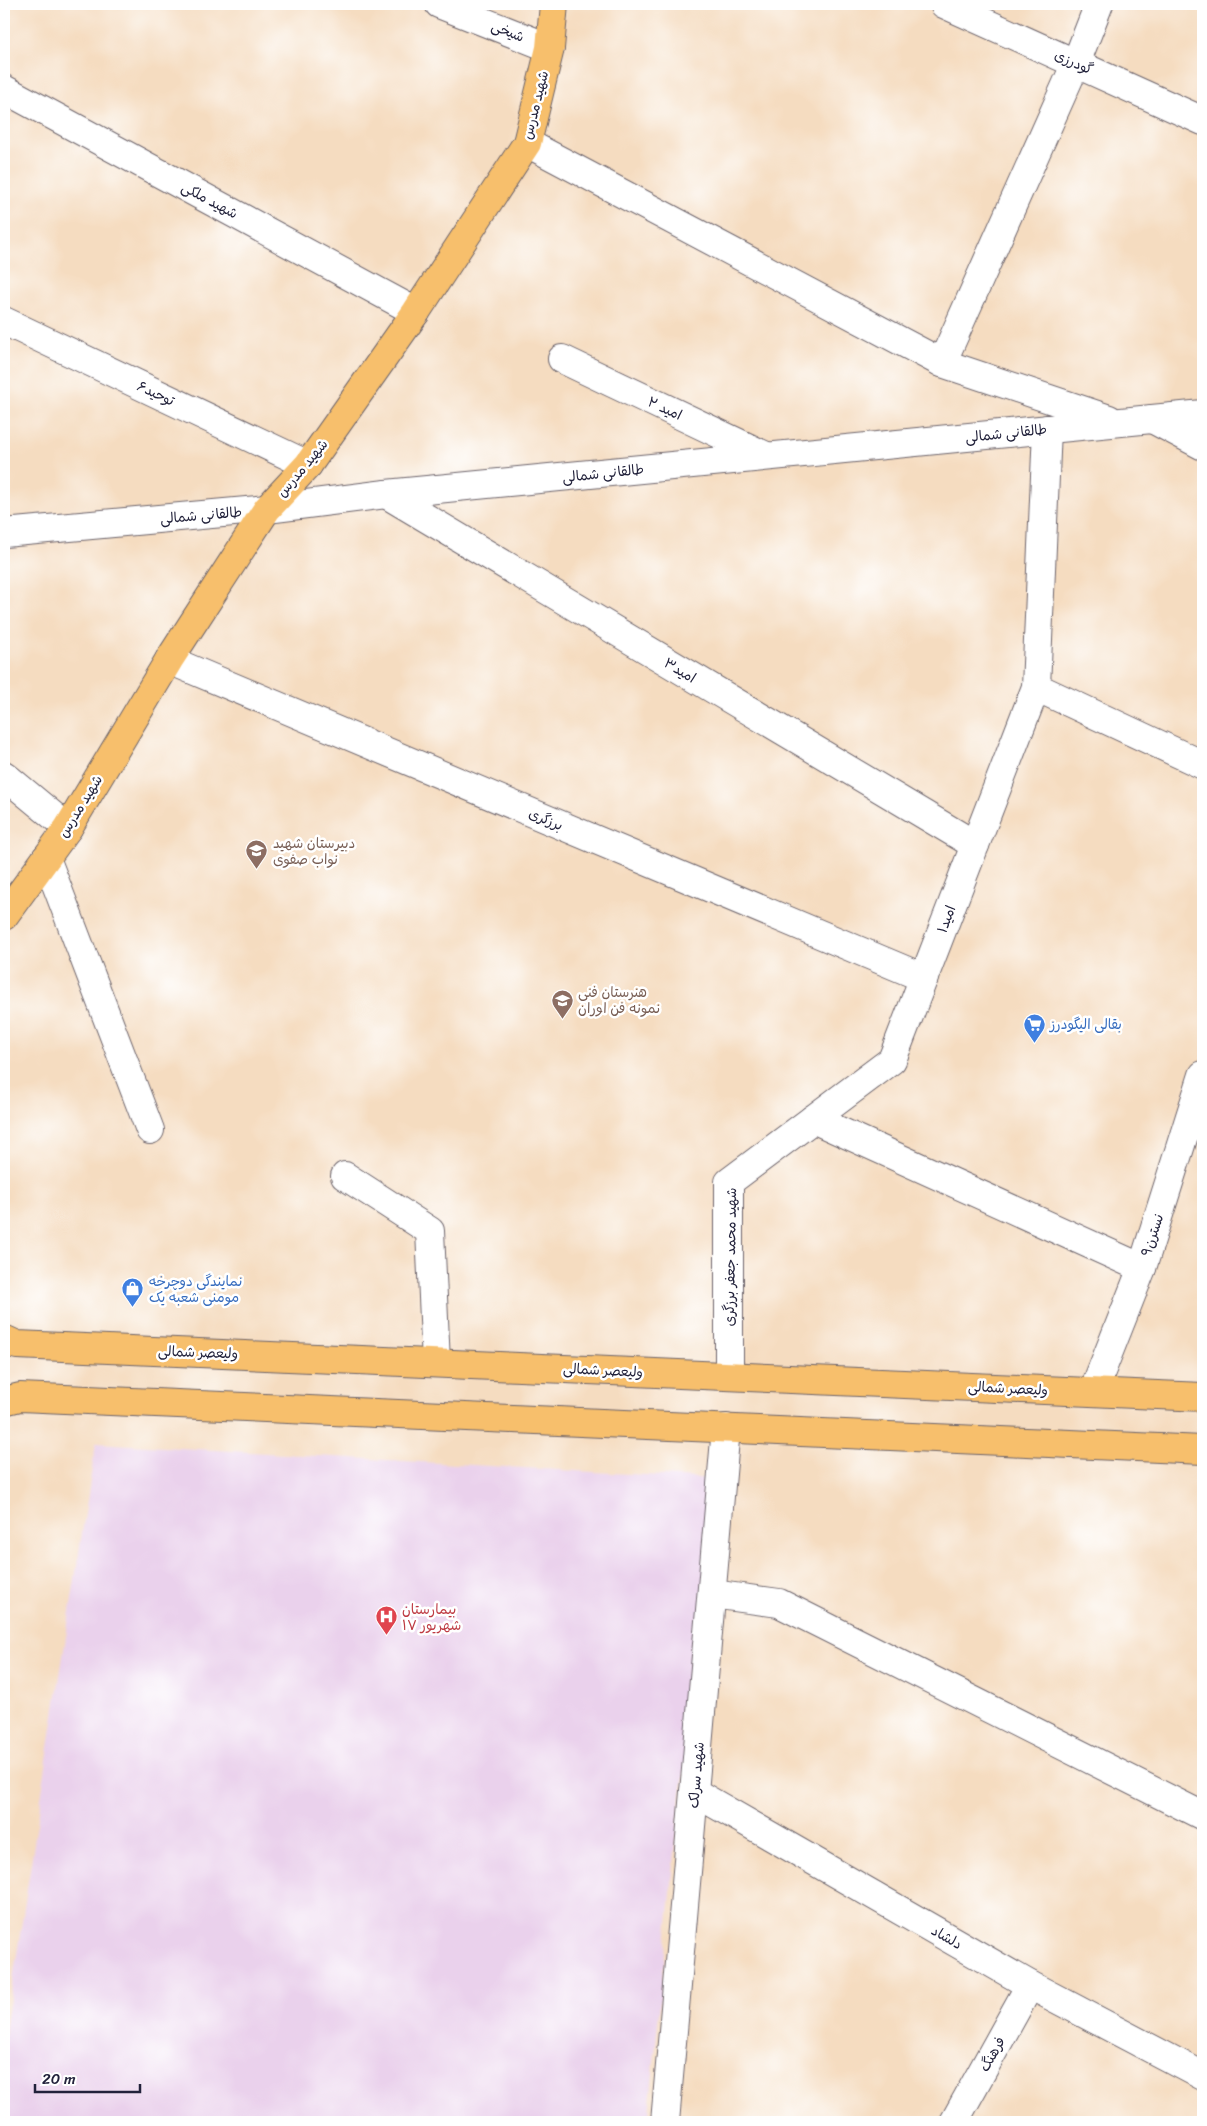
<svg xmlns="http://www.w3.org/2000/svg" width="1207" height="2126" font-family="Sriracha,'Playpen Sans Arabic',sans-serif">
  <rect width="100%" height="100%" fill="#fff"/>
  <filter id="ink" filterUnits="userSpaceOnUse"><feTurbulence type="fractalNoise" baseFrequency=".02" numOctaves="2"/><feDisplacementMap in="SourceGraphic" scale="10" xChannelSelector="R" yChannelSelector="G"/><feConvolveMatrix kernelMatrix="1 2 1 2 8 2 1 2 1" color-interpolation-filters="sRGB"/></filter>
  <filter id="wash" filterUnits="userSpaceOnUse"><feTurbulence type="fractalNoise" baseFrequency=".0096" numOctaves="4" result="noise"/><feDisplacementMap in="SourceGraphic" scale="20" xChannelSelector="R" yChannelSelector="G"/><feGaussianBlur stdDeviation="1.12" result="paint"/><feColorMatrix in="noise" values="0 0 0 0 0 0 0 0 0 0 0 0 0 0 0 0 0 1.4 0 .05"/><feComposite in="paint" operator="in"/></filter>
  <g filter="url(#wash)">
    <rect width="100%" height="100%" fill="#f5dcc0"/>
    <polygon fill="#ead1ec" points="96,1443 731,1480 681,1793 648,2122 4,2122 4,2038"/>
  </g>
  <g filter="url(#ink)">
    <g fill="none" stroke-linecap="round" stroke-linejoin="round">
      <defs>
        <g id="minor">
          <polyline points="439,4 550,48"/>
          <polyline points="944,4 1203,121"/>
          <polyline points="4,89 416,312"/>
          <polyline points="527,143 942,363 1109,419"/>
          <polyline points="4,321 308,465"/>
          <polyline points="562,359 766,456"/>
          <polyline points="942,363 1076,63 1099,4"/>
          <polyline points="1152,419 1203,446"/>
          <polyline points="386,494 975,845"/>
          <polyline points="4,533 267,509 386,494 1203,414"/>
          <polyline points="169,660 924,978"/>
          <polyline points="1036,687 1203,765"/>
          <polyline points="4,775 68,828"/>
          <polyline points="46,858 150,1130"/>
          <polyline points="813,1119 1142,1268"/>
          <polyline points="345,1176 430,1231 436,1363"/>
          <polyline points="729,1376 729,1182 892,1060 1036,687 1047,429"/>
          <polyline points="1093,1392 1142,1268 1203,1075"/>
          <polyline points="712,1594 779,1603 1203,1816"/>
          <polyline points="694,1792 1030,1985 1203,2076"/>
          <polyline points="665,2122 726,1428"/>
          <polyline points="954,2122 1030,1985"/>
        </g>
        <g id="major">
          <polyline points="4,916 68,828 169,660 267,509 308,465 416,312 527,143 550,48 554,4"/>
          <polyline points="4,1339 17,1345 1203,1397"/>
          <polyline points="4,1401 20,1397 1203,1450"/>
        </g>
      </defs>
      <use href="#minor" stroke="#6c636a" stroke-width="30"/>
      <use href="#major" stroke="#6c636a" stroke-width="30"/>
      <use href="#minor" stroke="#fff" stroke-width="28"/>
      <use href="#major" stroke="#f7bf6c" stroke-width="28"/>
    </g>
  </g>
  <defs>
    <symbol id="school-pin" viewBox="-11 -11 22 30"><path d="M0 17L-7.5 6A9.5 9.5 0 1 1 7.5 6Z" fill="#8d6e63" stroke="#fff"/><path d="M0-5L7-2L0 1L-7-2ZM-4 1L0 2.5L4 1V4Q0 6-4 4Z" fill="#fff"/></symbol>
    <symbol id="supermarket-pin" viewBox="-11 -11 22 30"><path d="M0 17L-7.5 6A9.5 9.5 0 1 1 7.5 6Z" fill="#3f7fe0" stroke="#fff"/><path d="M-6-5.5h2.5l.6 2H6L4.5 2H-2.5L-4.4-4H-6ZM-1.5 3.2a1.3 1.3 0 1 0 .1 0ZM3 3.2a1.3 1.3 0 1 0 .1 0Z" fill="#fff"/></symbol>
    <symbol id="shop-pin" viewBox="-11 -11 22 30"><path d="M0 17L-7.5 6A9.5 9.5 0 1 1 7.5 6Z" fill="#3f7fe0" stroke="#fff"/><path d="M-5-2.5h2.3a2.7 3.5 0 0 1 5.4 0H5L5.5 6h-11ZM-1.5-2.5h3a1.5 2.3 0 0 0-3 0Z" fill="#fff"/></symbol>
    <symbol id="hospital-pin" viewBox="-11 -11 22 30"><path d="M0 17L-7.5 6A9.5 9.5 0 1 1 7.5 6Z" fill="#e0444e" stroke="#fff"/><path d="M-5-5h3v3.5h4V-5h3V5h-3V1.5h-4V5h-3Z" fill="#fff"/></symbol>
  </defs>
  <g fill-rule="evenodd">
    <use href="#school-pin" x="244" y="838" width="25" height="34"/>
    <use href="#school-pin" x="550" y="988" width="25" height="34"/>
    <use href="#supermarket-pin" x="1022" y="1012" width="25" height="34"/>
    <use href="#shop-pin" x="120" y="1276" width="25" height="34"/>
    <use href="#hospital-pin" x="374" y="1604" width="25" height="34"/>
  </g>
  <g text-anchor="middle" stroke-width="5" stroke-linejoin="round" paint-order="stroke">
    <g font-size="14" fill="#22223b" stroke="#fff">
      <text transform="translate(508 31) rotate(22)" y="5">شیخی</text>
      <text transform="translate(1074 62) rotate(24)" y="5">گودرزی</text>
      <text transform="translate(535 105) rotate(-76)" y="5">شهید مدرس</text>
      <text transform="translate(210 200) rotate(28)" y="5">شهید ملکی</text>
      <text transform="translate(156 393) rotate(25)" y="5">توحید۶</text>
      <text transform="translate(665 408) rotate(25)" y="5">امید ۲</text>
      <text transform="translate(1006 433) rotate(-6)" y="5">طالقانی شمالی</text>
      <text transform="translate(302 468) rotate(-50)" y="5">شهید مدرس</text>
      <text transform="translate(603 473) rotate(-6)" y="5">طالقانی شمالی</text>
      <text transform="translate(201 515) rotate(-5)" y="5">طالقانی شمالی</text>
      <text transform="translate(680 670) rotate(31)" y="5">امید۳</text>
      <text transform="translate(80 806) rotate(-58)" y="5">شهید مدرس</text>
      <text transform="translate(546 819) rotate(23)" y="5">برزگری</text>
      <text transform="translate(946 919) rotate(-69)" y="5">امید۱</text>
      <text transform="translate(1152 1235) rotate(-72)" y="5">نسترن۹</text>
      <text transform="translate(730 1257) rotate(-89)" y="5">شهید محمد جعفر برزگری</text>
      <text transform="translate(198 1352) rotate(2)" y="5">ولیعصر شمالی</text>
      <text transform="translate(603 1370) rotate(3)" y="5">ولیعصر شمالی</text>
      <text transform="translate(1008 1388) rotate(3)" y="5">ولیعصر شمالی</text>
      <text transform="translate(696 1775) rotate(-85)" y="5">شهید سرلک</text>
      <text transform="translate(947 1937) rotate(30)" y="5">دلشاد</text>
      <text transform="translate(992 2054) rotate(-61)" y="5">فرهنگ</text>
    </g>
    <g font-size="14" fill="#785e54" stroke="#fff" text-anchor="start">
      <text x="273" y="848">دبیرستان شهید<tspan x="273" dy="16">نواب صفوی</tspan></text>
      <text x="578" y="997">هنرستان فنی<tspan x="578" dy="16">نمونه فن اوران</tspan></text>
    </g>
    <g font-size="14" fill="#366cbe" stroke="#fff" text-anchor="start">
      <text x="1050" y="1029">بقالی الیگودرز</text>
      <text x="149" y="1286">نمایندگی دوچرخه<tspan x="149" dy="16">مومنی شعبه یک</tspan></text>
    </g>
    <g font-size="14" fill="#be3a42" stroke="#fff" text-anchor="start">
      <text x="402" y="1614">بیمارستان<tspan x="402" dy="16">۱۷ شهریور</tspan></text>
    </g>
  </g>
  <rect width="1207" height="2126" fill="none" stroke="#fff" stroke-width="20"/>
  <path d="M35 2084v8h105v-8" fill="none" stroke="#22223b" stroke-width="2.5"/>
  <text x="42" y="2084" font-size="15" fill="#22223b" stroke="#ffffff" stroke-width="4" paint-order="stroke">20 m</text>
</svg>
